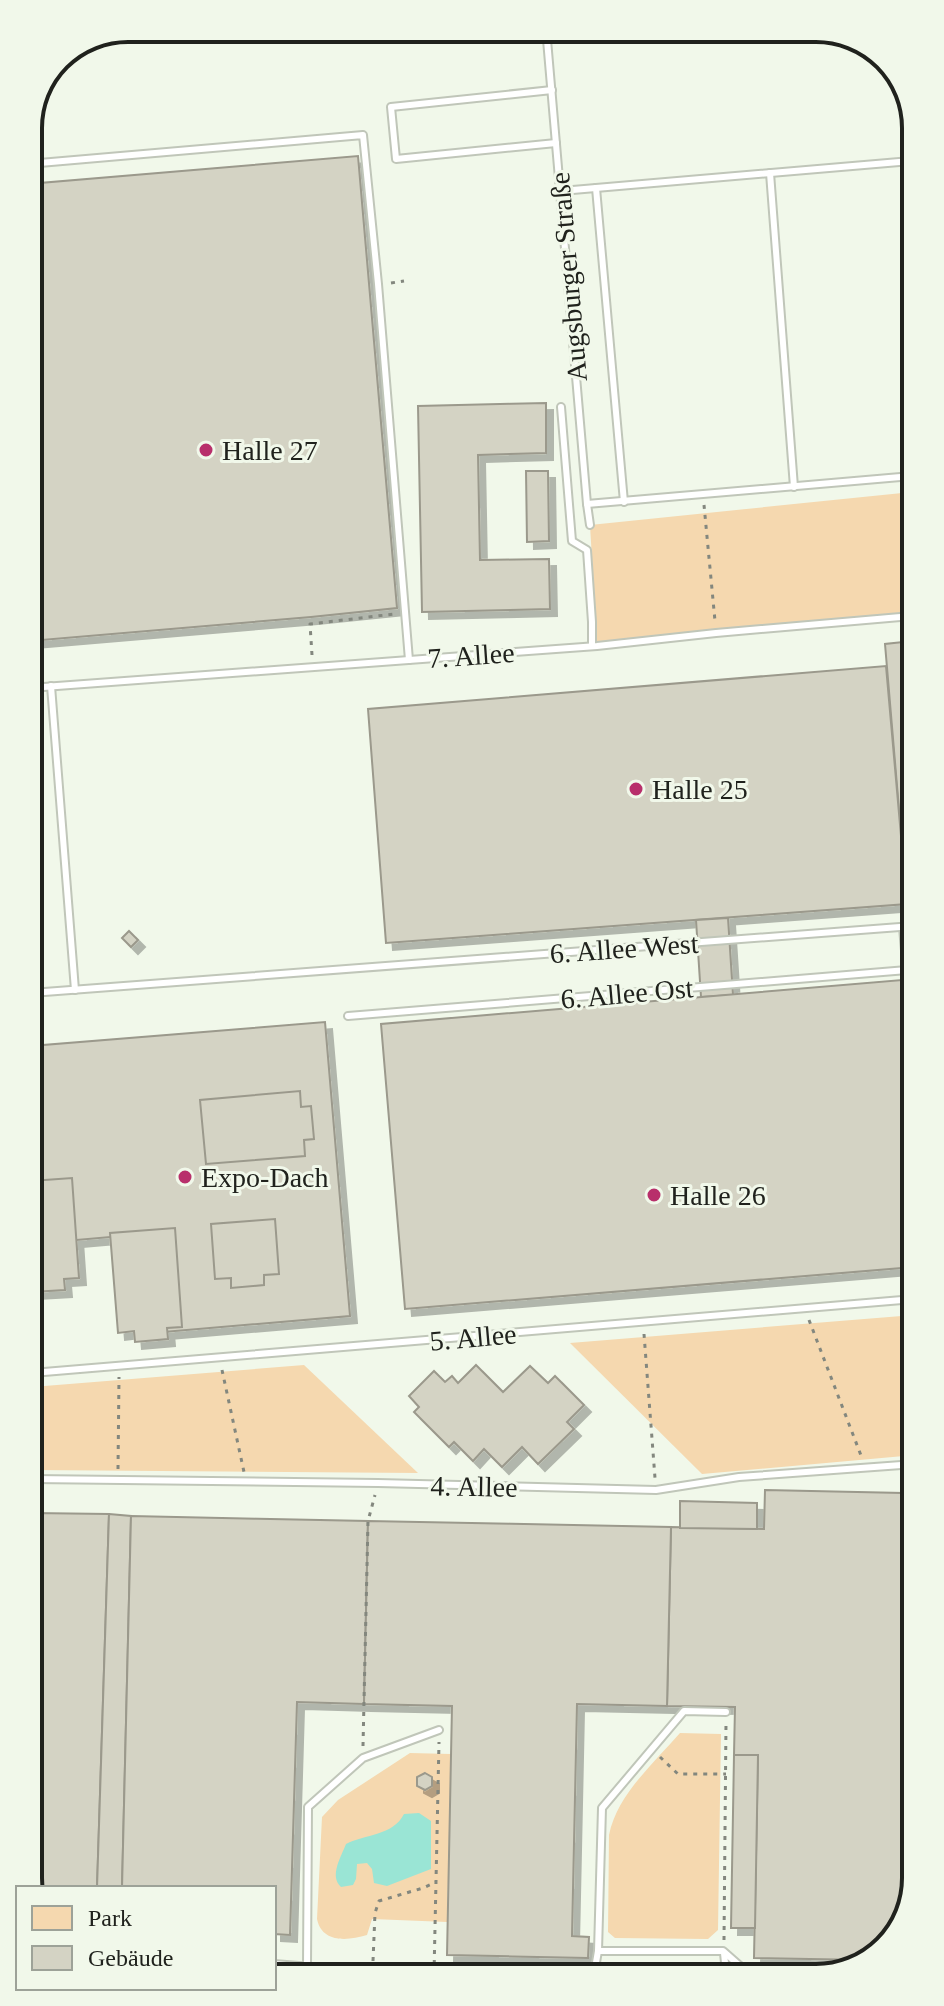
<svg xmlns="http://www.w3.org/2000/svg" width="944" height="2006" font-family="Georgia,serif">
  <defs>
    <filter id="shadow"><feDropShadow dx="7" dy="7" stdDeviation="0" flood-color="#0004"/></filter>
  </defs>
  <rect width="100%" height="100%" fill="#f1f8ea"/>
  <g fill="#f5d8af">
    <polygon points="912,492 912,616 597,646 590,525"/>
    <polygon points="914,1315 915,1455 702,1474 570,1343"/>
    <polygon points="304,1365 418,1473 32,1470 32,1387"/>
    <path d="M680 1733 721 1734 718 1930 708 1939 615 1938 608 1932 609 1835C617 1795 653 1764 680 1733Z"/>
    <path d="M410 1753 451 1754 447 1922 372 1919 367 1935C347 1941 322 1943 317 1919L322 1817 338 1800Z"/>
  </g>
  <path fill="#9ae5d5" d="M419 1813 431 1821V1869L387 1886 374 1883 372 1869 367 1863 357 1864 356 1879 353 1885 341 1887C329 1876 341 1857 346 1844 365 1834 393 1836 404 1814Z"/>
  <g fill="#d4d3c4" stroke="#9b998c" stroke-width="2" filter="url(#shadow)">
    <polygon points="358,156 397,608 311,617 30,641 28,184"/>
    <polygon points="546,403 546,453 478,455 480,560 549,559 550,609 422,612 418,406"/>
    <polygon points="526,471 548,471 549,541 527,542"/>
    <polygon points="912,641 913,904 907,904 885,644"/>
    <polygon points="886,666 907,904 386,943 368,709"/>
    <polygon points="728,918 733,995 701,997 696,920"/>
    <polygon points="129,931 138,940 131,947 122,938"/>
    <polygon points="902,980 914,1126 914,1267 405,1309 381,1024"/>
    <polygon points="325,1022 350,1316 152,1333 144,1234 31,1244 31,1046"/>
    <polygon points="300,1091 301,1107 311,1106 314,1139 304,1140 305,1156 206,1164 200,1100"/>
    <polygon points="72,1178 79,1278 64,1279 65,1290 32,1292 31,1181"/>
    <polygon points="275,1219 279,1274 264,1275 264,1285 231,1288 231,1278 215,1279 211,1224"/>
    <polygon points="175,1228 182,1327 167,1328 168,1339 135,1342 134,1331 118,1333 110,1233"/>
    <polygon points="476,1365 503,1392 530,1366 548,1383 555,1376 584,1405 567,1422 574,1429 538,1464 522,1447 502,1467 484,1449 473,1461 454,1442 449,1447 414,1412 419,1407 409,1396 434,1371 445,1382 452,1376 458,1383"/>
    <polygon points="903,1487 915,1487 915,1516 902,1515"/>
    <polygon points="765,1490 903,1493 902,1515 915,1516 916,1884 896,1939 866,1960 754,1958 758,1755 734,1755 735,1707 667,1706 671,1527 764,1529"/>
    <polygon points="680,1501 757,1503 757,1529 680,1528"/>
    <polygon points="32,1513 109,1514 97,1888 33,1888"/>
    <polygon points="109,1514 131,1516 122,1888 97,1888"/>
    <polygon points="131,1516 368,1521 364,1704 297,1702 290,1935 274,1934 274,1888 122,1888"/>
    <polygon points="368,1521 671,1527 667,1706 577,1704 572,1936 589,1937 588,1958 447,1955 452,1706 364,1704"/>
    <polygon points="734,1755 758,1755 755,1928 731,1928"/>
    <polygon points="425,1773 432,1777 432,1786 425,1790 417,1786 417,1777"/>
  </g>
  <g fill="none" stroke-linecap="round" stroke-linejoin="round">
    <defs>
      <g id="service">
        <polyline points="546,28 587,504 590,525"/>
        <polyline points="552,90 391,107 396,159 556,143"/>
        <polyline points="28,164 363,135 378,284 409,660"/>
        <polyline points="770,173 794,487"/>
        <polyline points="596,188 624,502"/>
        <polyline points="561,191 911,161"/>
        <polyline points="561,407 572,541 587,550 592,622 592,646"/>
        <polyline points="587,504 912,476"/>
        <polyline points="51,686 75,990"/>
        <polyline points="30,688 597,646 716,633 912,616"/>
        <polyline points="903,927 913,1045"/>
        <polyline points="31,993 913,926"/>
        <polyline points="348,1016 907,970"/>
        <polyline points="32,1373 914,1299"/>
        <polyline points="32,1479 378,1483 656,1490 739,1477 915,1464"/>
        <polyline points="598,1951 723,1951 748,1973"/>
        <polyline points="724,1953 726,1973"/>
        <polyline points="274,1964 422,1976"/>
        <polyline points="307,1966 308,1807 363,1758 439,1730"/>
        <polyline points="594,1974 598,1951 602,1808 684,1711 726,1712"/>
      </g>
    </defs>
    <use href="#service" stroke="#c0c6b9" stroke-width="10"/>
    <g stroke="#83877e" stroke-width="3" stroke-dasharray="4 6" stroke-linecap="butt">
      <polyline points="108,36 205,28"/>
      <polyline points="391,283 404,281"/>
      <polyline points="704,505 715,621"/>
      <polyline points="312,655 310,624 394,614"/>
      <polyline points="809,1320 862,1458"/>
      <polyline points="644,1334 655,1478"/>
      <polyline points="222,1370 244,1472"/>
      <polyline points="118,1469 119,1377"/>
      <polyline points="363,1746 368,1521 375,1495"/>
      <polyline points="660,1757 678,1774 726,1774"/>
      <polyline points="724,1940 726,1723"/>
      <polyline points="373,1961 375,1913 379,1901 423,1888 436,1882"/>
      <polyline points="434,1974 439,1742"/>
    </g>
    <use href="#service" stroke="#fff" stroke-width="6"/>
  </g>
  <g fill="#b82f6b" stroke="#f1f8ea" stroke-width="3">
    <circle cx="206" cy="450" r="8"/>
    <circle cx="636" cy="789" r="8"/>
    <circle cx="185" cy="1177" r="8"/>
    <circle cx="654" cy="1195" r="8"/>
  </g>
  <g text-anchor="middle" stroke-width="6" stroke-linejoin="round" paint-order="stroke">
    <g font-size="28" fill="#20221d" stroke="#f1f8ea">
      <text transform="translate(568 277) rotate(-95)" y="10">Augsburger Straße</text>
      <text transform="translate(471 655) rotate(-4)" y="10">7. Allee</text>
      <text transform="translate(624 948) rotate(-4)" y="10">6. Allee West</text>
      <text transform="translate(627 993) rotate(-5)" y="10">6. Allee Ost</text>
      <text transform="translate(473 1337) rotate(-5)" y="10">5. Allee</text>
      <text transform="translate(474 1486) rotate(1)" y="10">4. Allee</text>
    </g>
    <g font-size="28" fill="#20221d" stroke="#f1f8ea" text-anchor="start">
      <text x="222" y="460">Halle 27</text>
      <text x="652" y="799">Halle 25</text>
      <text x="201" y="1187">Expo-Dach</text>
      <text x="670" y="1205">Halle 26</text>
    </g>
  </g>
  <path d="M0 0H944V2006H0ZM128 42H816A86 86 0 0 1 902 128V1878A86 86 0 0 1 816 1964H128A86 86 0 0 1 42 1878V128A86 86 0 0 1 128 42Z" fill="#f1f8ea" fill-rule="evenodd"/>
  <path fill="none" stroke="#20221d" stroke-width="4" d="M128 42H816A86 86 0 0 1 902 128V1878A86 86 0 0 1 816 1964H128A86 86 0 0 1 42 1878V128A86 86 0 0 1 128 42Z"/>
  <rect x="16" y="1886" width="260" height="104" fill="#f1f8ea" stroke="#9da298" stroke-width="2"/>
  <rect x="32" y="1906" width="40" height="24" fill="#f5d8af" stroke="#9da298" stroke-width="2"/>
  <text x="88" y="1926" font-size="24" fill="#20221d">Park</text>
  <rect x="32" y="1946" width="40" height="24" fill="#d4d3c4" stroke="#9da298" stroke-width="2"/>
  <text x="88" y="1966" font-size="24" fill="#20221d">Gebäude</text>
</svg>
